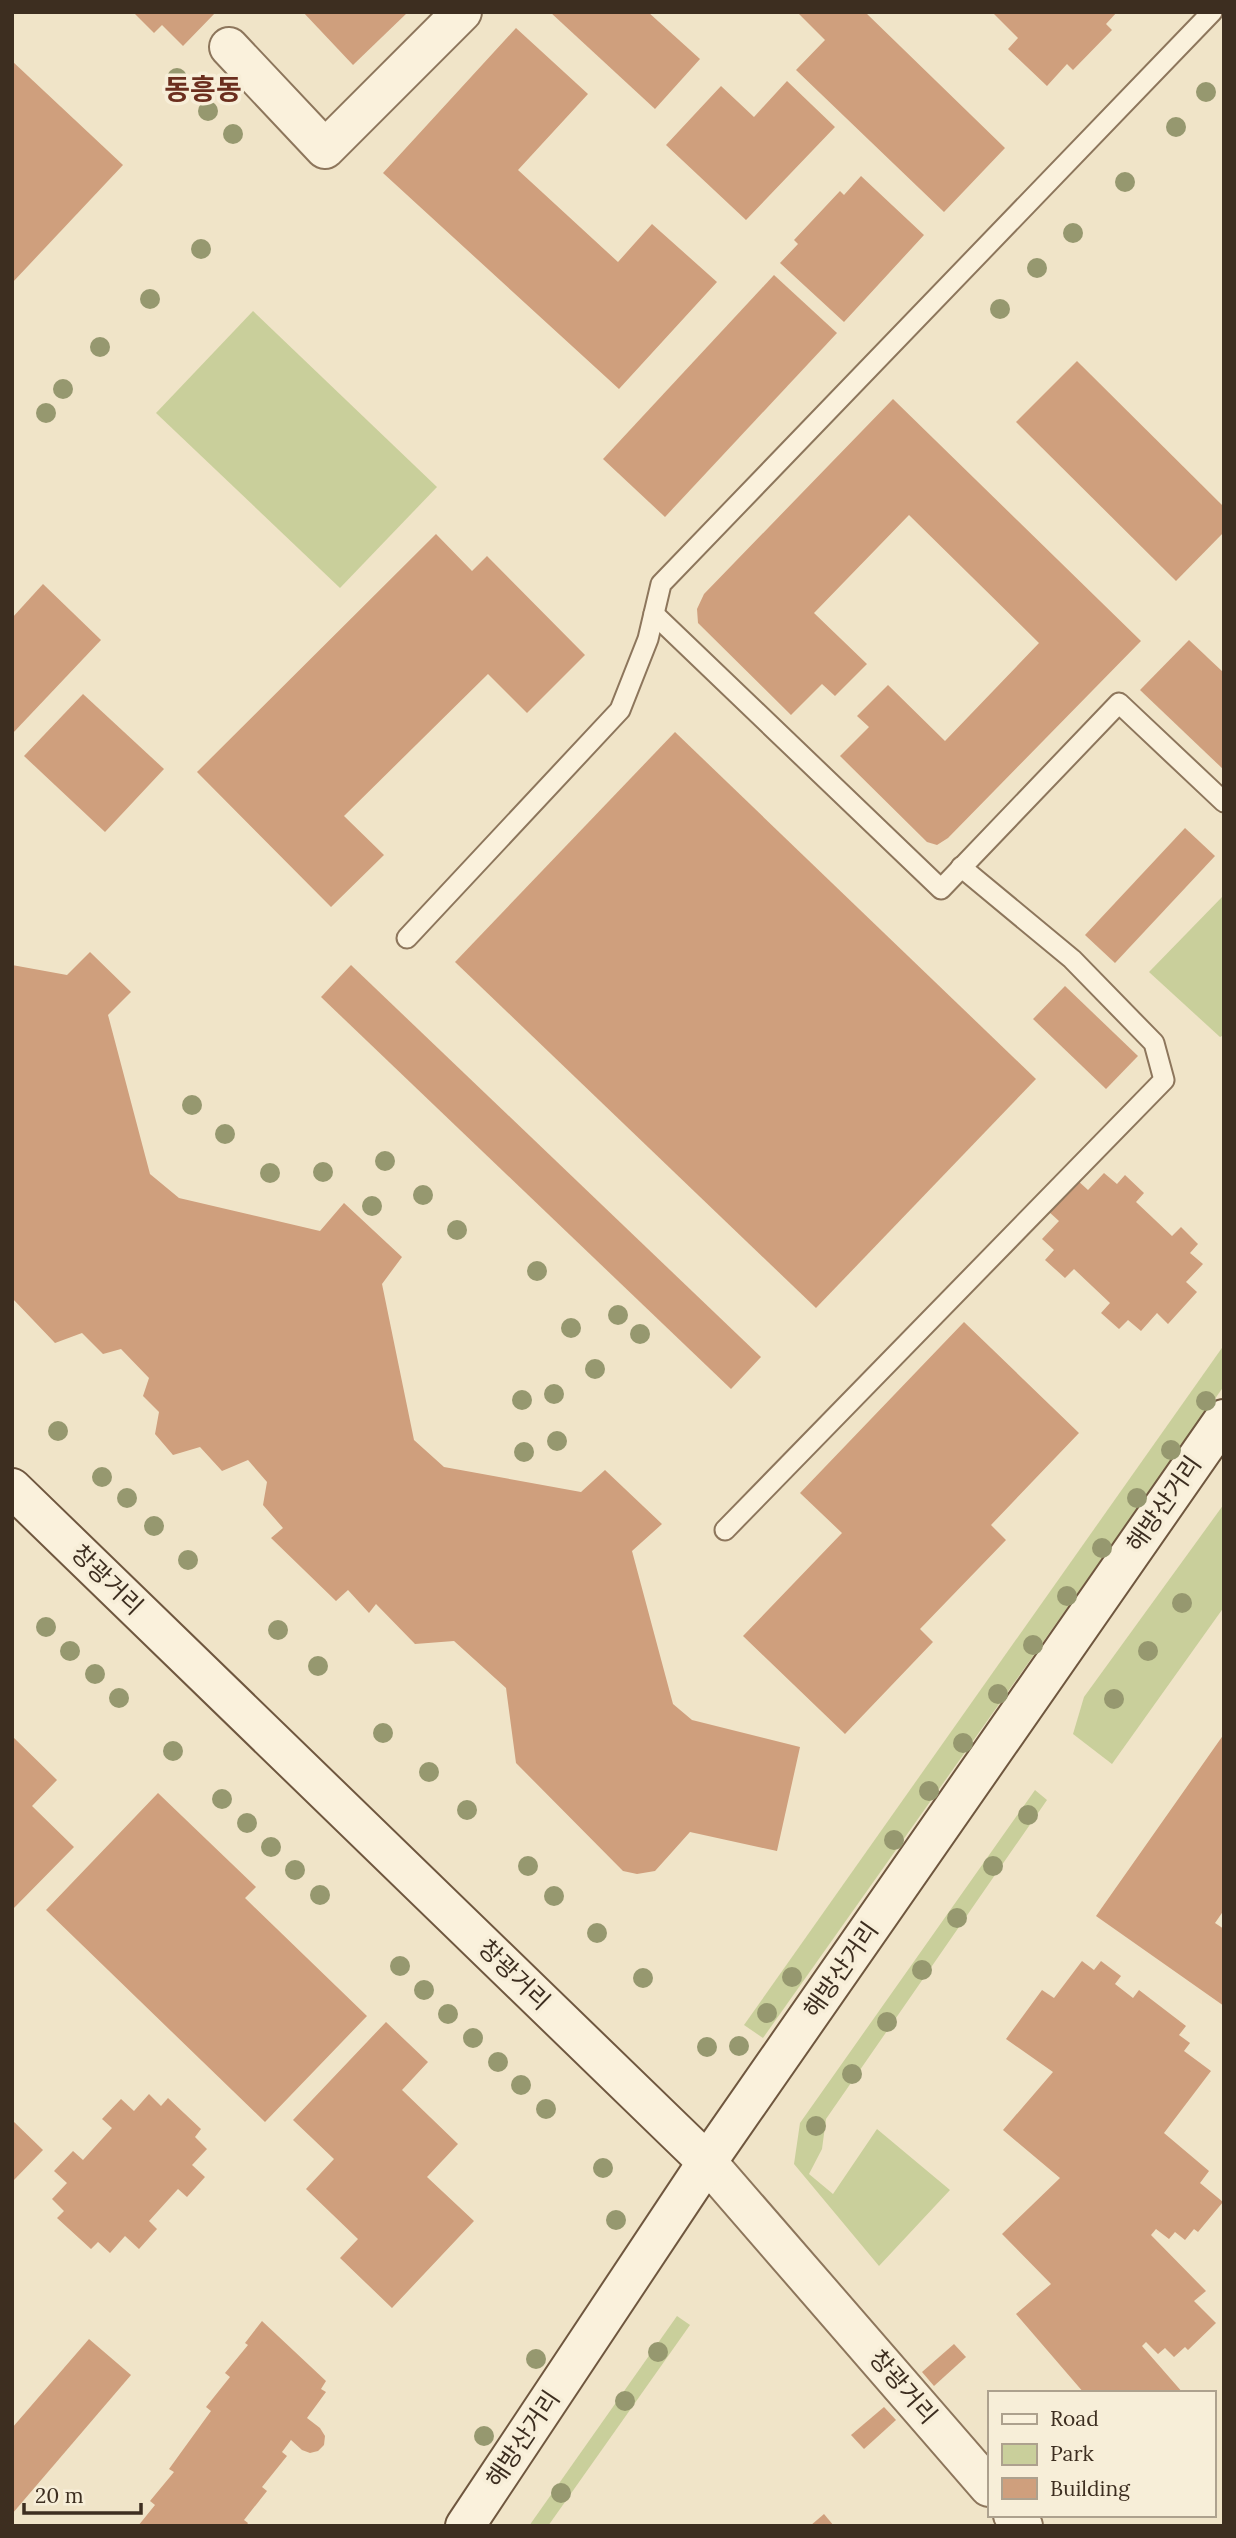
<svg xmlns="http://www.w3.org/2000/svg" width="1236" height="2538" font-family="Lora,'Noto Sans KR',serif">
  <rect width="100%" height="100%" fill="#f0e4c8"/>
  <g fill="#c9cf9b">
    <polygon points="253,311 437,487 340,588 156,413"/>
    <polygon points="1224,895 1224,1035 1220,1037 1149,972"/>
    <polygon points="1224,1345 1224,1386 763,2038 744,2025"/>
    <polygon points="1224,1504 1224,1607 1112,1764 1073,1734 1084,1697"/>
    <polygon points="1035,1790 1047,1800 826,2119 822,2149 809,2174 833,2194 877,2129 950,2190 879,2266 794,2164 800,2123"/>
    <polygon points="677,2316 690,2325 548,2526 529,2526"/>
  </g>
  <g fill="#cf9f7d">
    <polygon points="133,12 216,12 183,46 162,25 154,33"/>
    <polygon points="303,12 408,12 353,65"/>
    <polygon points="550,12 648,12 700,59 655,109"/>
    <polygon points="797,12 865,12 1005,148 944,212 796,70 825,40"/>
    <polygon points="992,12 1117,12 1106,24 1112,30 1073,70 1067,64 1047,86 1008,49 1018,38"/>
    <polygon points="516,28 588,94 518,170 618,262 652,224 717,282 619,389 383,173"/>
    <polygon points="12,61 123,165 12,283"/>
    <polygon points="787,81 835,127 746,220 666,145 721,86 754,117"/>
    <polygon points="861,176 924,235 844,322 780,263 798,244 794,240 840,191 844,195"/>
    <polygon points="774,275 837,333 665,517 603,459"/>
    <polygon points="1077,361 1224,507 1224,532 1176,581 1016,422"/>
    <polygon points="893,399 1141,641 948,838 937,845 927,842 840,756 869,727 857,716 888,685 945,741 1039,643 909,515 814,613 867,664 835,696 822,684 791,715 698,623 697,609 704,594"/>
    <polygon points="436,534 472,571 487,556 585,655 527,713 488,674 344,816 384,855 331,907 197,772"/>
    <polygon points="43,584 101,640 12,734 12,618"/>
    <polygon points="1189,640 1224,673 1224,770 1140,690"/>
    <polygon points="83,694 164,769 105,832 24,756"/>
    <polygon points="675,732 1036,1079 816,1308 455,962"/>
    <polygon points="1185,828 1215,856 1115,963 1085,935"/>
    <polygon points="90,952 131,992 108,1015 150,1174 179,1198 320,1231 344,1203 402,1257 382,1284 414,1440 444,1467 581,1492 605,1470 662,1524 632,1551 673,1704 692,1720 800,1747 777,1851 690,1832 655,1871 637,1874 623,1871 516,1763 506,1688 454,1641 415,1644 376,1604 369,1613 348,1590 336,1601 271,1538 283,1528 263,1505 267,1482 248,1460 222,1471 200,1447 173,1455 155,1434 159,1412 143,1396 149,1378 121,1349 103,1354 82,1333 55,1343 12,1298 12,965 67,975"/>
    <polygon points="351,965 761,1357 731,1389 321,997"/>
    <polygon points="1065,986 1138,1056 1106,1089 1033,1019"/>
    <polygon points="1104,1173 1117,1184 1125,1175 1144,1193 1136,1202 1172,1236 1181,1227 1198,1244 1190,1253 1203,1264 1186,1282 1197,1292 1168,1324 1157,1313 1141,1331 1128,1320 1119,1329 1101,1313 1110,1303 1074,1269 1065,1278 1045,1260 1054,1250 1042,1239 1059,1221 1048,1211 1077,1180 1088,1190"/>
    <polygon points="964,1322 1079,1433 991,1525 1006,1540 920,1629 933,1642 845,1734 743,1636 842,1533 800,1493"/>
    <polygon points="1224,1734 1224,1910 1215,1923 1224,1929 1224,2006 1096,1916"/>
    <polygon points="12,1736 57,1780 32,1806 74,1847 12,1910"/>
    <polygon points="158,1793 256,1887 245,1898 367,2016 265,2122 46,1910"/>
    <polygon points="1082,1961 1094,1970 1101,1961 1121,1976 1115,1984 1133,1998 1139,1990 1186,2026 1179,2035 1190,2043 1184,2051 1211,2071 1164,2133 1209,2171 1200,2183 1223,2202 1198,2232 1194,2229 1185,2240 1175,2232 1169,2239 1156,2229 1151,2235 1206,2291 1194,2301 1216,2323 1188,2350 1185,2347 1174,2357 1165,2348 1158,2354 1146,2342 1142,2346 1183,2393 1084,2393 1016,2314 1051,2284 1002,2234 1060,2178 1003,2130 1053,2072 1006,2039 1042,1990 1054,1998"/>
    <polygon points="386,2022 428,2062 402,2090 458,2144 427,2177 474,2221 392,2308 340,2258 358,2239 306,2189 334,2159 293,2120"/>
    <polygon points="149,2094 161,2106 168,2098 201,2129 195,2137 207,2149 192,2165 205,2177 187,2197 178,2189 149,2221 157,2229 139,2249 125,2236 110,2253 98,2242 91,2249 57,2218 64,2211 52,2199 67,2183 54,2171 73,2151 83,2160 112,2128 102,2119 121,2099 134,2111"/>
    <polygon points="12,2120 43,2150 12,2182"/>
    <polygon points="262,2321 326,2381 321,2389 326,2392 307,2418 320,2428 325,2436 324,2445 318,2451 310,2453 302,2450 291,2440 282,2452 287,2456 262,2487 267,2491 244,2520 248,2523 246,2526 138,2526 155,2505 150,2501 174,2472 169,2469 211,2411 206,2407 230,2377 225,2373 248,2345 245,2343"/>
    <polygon points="89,2339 131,2375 12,2514 12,2428"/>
    <polygon points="954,2344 966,2357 934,2386 922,2372"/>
    <polygon points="884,2407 896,2420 864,2449 851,2435"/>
    <polygon points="824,2514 834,2526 810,2526"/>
  </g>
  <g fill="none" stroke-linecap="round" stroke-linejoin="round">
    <defs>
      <g id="lane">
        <polyline points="654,614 941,889 1119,703 1224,802"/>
        <polyline points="407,938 620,710 648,639 661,584 1212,12"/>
        <polyline points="725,1530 1164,1080 1154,1043 1072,959 961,867"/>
      </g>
      <g id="street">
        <polyline points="229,47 325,149 462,12"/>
        <polyline points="707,2162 989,2487"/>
        <polyline points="1013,2515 1023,2526"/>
      </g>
      <g id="secondary">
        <polyline points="12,1488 707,2162"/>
        <polyline points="465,2526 707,2162 1224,1419"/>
      </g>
    </defs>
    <use href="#lane" stroke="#8d765c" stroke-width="23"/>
    <use href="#street" stroke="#8d765c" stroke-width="42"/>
    <use href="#secondary" stroke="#6f573f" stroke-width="42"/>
    <use href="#lane" stroke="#faf1dc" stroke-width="19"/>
    <use href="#street" stroke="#faf1dc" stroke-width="38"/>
    <use href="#secondary" stroke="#faf1dc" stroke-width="38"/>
  </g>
  <g fill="#96986f">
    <circle cx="177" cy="78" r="10"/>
    <circle cx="1206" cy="92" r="10"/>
    <circle cx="208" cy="111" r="10"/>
    <circle cx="1176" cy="127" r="10"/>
    <circle cx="233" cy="134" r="10"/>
    <circle cx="1125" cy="182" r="10"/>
    <circle cx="1073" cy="233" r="10"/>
    <circle cx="201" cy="249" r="10"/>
    <circle cx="1037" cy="268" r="10"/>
    <circle cx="150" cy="299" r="10"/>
    <circle cx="1000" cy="309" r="10"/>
    <circle cx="100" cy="347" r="10"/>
    <circle cx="63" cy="389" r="10"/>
    <circle cx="46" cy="413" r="10"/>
    <circle cx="192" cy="1105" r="10"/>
    <circle cx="225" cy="1134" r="10"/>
    <circle cx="385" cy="1161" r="10"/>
    <circle cx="323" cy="1172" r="10"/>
    <circle cx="270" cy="1173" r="10"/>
    <circle cx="423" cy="1195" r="10"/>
    <circle cx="372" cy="1206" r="10"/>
    <circle cx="457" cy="1230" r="10"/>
    <circle cx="537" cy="1271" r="10"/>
    <circle cx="618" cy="1315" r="10"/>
    <circle cx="571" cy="1328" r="10"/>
    <circle cx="640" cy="1334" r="10"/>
    <circle cx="595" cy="1369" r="10"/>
    <circle cx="554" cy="1394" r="10"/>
    <circle cx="522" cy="1400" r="10"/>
    <circle cx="1206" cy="1401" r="10"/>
    <circle cx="58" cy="1431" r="10"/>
    <circle cx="557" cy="1441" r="10"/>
    <circle cx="1171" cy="1450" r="10"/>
    <circle cx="524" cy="1452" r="10"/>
    <circle cx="102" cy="1477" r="10"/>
    <circle cx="127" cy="1498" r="10"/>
    <circle cx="1137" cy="1498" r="10"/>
    <circle cx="154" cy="1526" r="10"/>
    <circle cx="1102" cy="1548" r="10"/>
    <circle cx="188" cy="1560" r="10"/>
    <circle cx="1067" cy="1596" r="10"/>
    <circle cx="1182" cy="1603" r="10"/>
    <circle cx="46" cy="1627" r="10"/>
    <circle cx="278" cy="1630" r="10"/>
    <circle cx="1033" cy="1645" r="10"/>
    <circle cx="70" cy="1651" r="10"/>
    <circle cx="1148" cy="1651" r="10"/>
    <circle cx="318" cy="1666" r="10"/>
    <circle cx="95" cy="1674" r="10"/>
    <circle cx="998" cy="1694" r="10"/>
    <circle cx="119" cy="1698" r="10"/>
    <circle cx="1114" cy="1699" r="10"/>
    <circle cx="383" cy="1733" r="10"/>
    <circle cx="963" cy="1743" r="10"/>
    <circle cx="173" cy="1751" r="10"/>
    <circle cx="429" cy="1772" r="10"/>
    <circle cx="929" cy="1791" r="10"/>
    <circle cx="222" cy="1799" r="10"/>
    <circle cx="467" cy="1810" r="10"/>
    <circle cx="1028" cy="1815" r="10"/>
    <circle cx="247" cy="1823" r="10"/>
    <circle cx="894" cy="1840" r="10"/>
    <circle cx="271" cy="1847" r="10"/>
    <circle cx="528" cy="1866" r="10"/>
    <circle cx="993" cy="1866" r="10"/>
    <circle cx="295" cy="1870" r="10"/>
    <circle cx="320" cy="1895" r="10"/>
    <circle cx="554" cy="1896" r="10"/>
    <circle cx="957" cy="1918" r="10"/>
    <circle cx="597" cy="1933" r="10"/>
    <circle cx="400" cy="1966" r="10"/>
    <circle cx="922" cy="1970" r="10"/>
    <circle cx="792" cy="1977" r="10"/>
    <circle cx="643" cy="1978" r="10"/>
    <circle cx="424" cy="1990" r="10"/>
    <circle cx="767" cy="2013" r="10"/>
    <circle cx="448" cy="2014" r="10"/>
    <circle cx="887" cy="2022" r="10"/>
    <circle cx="473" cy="2038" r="10"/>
    <circle cx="739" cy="2046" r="10"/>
    <circle cx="707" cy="2047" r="10"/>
    <circle cx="498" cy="2062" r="10"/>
    <circle cx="852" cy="2074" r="10"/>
    <circle cx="521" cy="2085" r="10"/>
    <circle cx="546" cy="2109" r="10"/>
    <circle cx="816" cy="2126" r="10"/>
    <circle cx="603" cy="2168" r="10"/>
    <circle cx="616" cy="2220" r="10"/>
    <circle cx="658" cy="2352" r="10"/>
    <circle cx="536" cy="2359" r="10"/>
    <circle cx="625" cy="2401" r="10"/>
    <circle cx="484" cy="2436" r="10"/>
    <circle cx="561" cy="2493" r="10"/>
  </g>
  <g text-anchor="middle" stroke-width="7" stroke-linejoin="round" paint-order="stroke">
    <g font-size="24" fill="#3d2e20" stroke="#f7eed8">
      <text transform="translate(1164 1504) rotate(-55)" y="8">해방산거리</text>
      <text transform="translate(107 1580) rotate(44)" y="8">창광거리</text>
      <text transform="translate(841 1970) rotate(-55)" y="8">해방산거리</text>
      <text transform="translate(514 1975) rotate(44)" y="8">창광거리</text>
      <text transform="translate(903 2387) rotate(49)" y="8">창광거리</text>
      <text transform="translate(523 2439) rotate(-56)" y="8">해방산거리</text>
    </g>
    <g font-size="28" font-weight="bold" fill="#6b2e1e" stroke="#f7eed8">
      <text x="203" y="99">동흥동</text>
    </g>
  </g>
  <rect width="1236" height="2538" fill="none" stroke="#3d2e20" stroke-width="28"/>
  <rect x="988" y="2391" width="228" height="126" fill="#f7eed8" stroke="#ada18e" stroke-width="2"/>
  <rect x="1002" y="2414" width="35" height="10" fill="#faf1dc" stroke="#ada18e" stroke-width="2"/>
  <text x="1050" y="2426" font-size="21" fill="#3d2e20">Road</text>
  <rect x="1002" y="2444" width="35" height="21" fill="#c9cf9b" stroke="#ada18e" stroke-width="2"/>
  <text x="1050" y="2461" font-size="21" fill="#3d2e20">Park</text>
  <rect x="1002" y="2478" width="35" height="21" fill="#cf9f7d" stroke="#ada18e" stroke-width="2"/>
  <text x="1050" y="2496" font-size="21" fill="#3d2e20">Building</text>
  <path d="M24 2503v10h117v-10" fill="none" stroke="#3d2e20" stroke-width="3.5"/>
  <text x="35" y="2503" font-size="21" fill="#3d2e20" stroke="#f7eed8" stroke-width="5" paint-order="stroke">20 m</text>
</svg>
